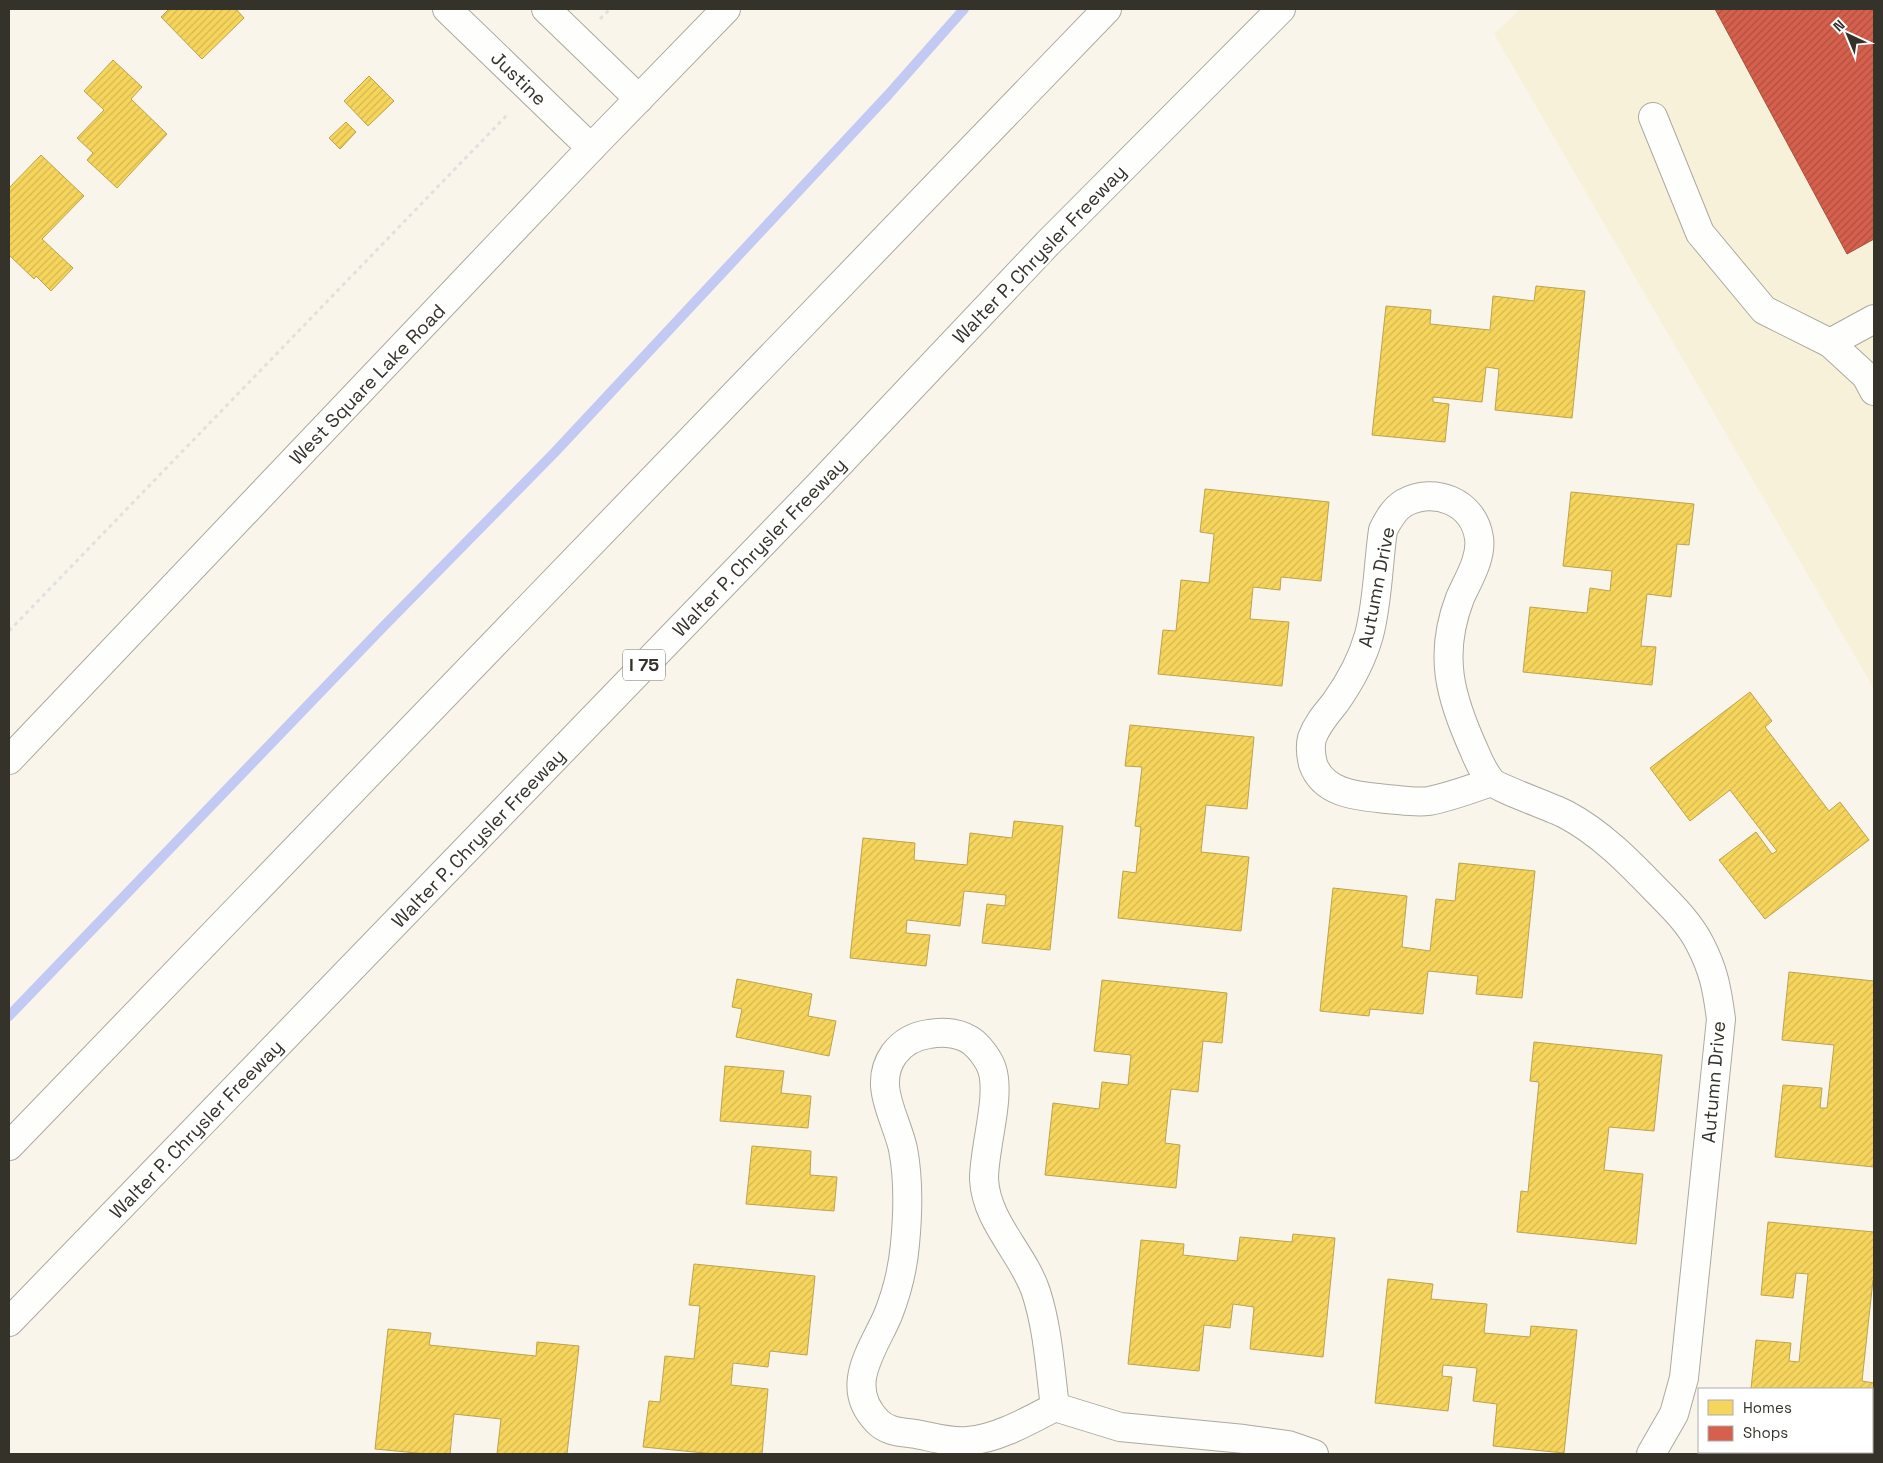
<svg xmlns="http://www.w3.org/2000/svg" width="1883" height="1463" font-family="'Space Grotesk',sans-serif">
  <defs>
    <pattern id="homes-hatch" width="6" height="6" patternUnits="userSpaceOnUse" patternTransform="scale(1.25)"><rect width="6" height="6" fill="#f6d55c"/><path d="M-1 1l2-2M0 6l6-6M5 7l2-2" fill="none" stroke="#d4b750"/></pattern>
    <pattern id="shops-hatch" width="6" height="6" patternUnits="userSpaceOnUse" patternTransform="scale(1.25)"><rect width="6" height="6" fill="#d6604d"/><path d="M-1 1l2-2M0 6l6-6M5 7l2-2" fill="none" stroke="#ae5040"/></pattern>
  </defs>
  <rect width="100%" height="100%" fill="#f9f5eb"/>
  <polygon fill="#f8f1da" points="1520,9 1874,9 1874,689 1494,34"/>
  <g fill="url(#homes-hatch)" stroke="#bca44d">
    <polygon points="169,9 236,9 244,18 202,59 161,17"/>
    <polygon points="113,60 142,87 131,99 167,134 117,188 87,160 93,153 77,138 104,110 84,91"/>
    <polygon points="369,76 394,101 368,126 344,101"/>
    <polygon points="346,122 356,132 340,149 329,138"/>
    <polygon points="41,155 84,196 42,239 73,268 51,291 36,276 34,279 9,255 9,188"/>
    <polygon points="1536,286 1585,291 1572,418 1495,410 1499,369 1486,367 1482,402 1433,397 1433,402 1449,404 1445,442 1372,435 1386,306 1431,310 1430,324 1490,330 1493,296 1534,301"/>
    <polygon points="1205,489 1329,502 1321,581 1281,577 1280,590 1253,587 1250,619 1289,622 1282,686 1158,674 1163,630 1176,631 1181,580 1209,583 1214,534 1200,532"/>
    <polygon points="1571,492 1694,504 1689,545 1677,544 1671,597 1647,594 1641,646 1656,647 1652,685 1523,672 1530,607 1587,613 1590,588 1610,591 1612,571 1563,566"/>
    <polygon points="1750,692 1772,721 1765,727 1829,811 1840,802 1869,840 1765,919 1719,860 1756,832 1772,854 1777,851 1730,790 1690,821 1650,768"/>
    <polygon points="1130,725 1254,737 1247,809 1206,805 1201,852 1249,857 1241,931 1118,918 1123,871 1136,873 1141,827 1135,826 1142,767 1125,766"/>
    <polygon points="1014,821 1063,826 1050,950 982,943 987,904 1005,906 1006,895 964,891 960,926 907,920 906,933 930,935 926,966 850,958 863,838 915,843 914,860 967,865 970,833 1012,838"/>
    <polygon points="1459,863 1535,871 1522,998 1476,994 1478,976 1428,971 1423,1014 1370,1009 1369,1016 1320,1011 1333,888 1407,896 1402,947 1430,951 1436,899 1455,901"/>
    <polygon points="1789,972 1874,981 1874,1167 1775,1157 1783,1085 1822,1088 1820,1108 1827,1108 1834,1045 1782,1040"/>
    <polygon points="737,979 812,994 808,1016 836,1021 829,1056 736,1037 742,1009 732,1007"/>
    <polygon points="1102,980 1227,993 1222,1043 1203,1041 1198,1092 1171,1089 1165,1143 1180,1145 1176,1188 1045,1175 1053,1103 1099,1109 1102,1082 1128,1085 1131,1055 1094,1051"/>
    <polygon points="1534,1042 1662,1055 1654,1131 1609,1127 1604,1170 1643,1174 1636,1244 1517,1232 1521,1191 1528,1192 1539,1082 1530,1081"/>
    <polygon points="725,1066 784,1071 781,1093 811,1096 808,1128 720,1121"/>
    <polygon points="752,1146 811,1151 810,1175 837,1177 834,1211 746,1204"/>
    <polygon points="1768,1222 1874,1232 1874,1281 1873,1280 1862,1381 1874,1383 1874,1425 1872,1424 1872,1389 1751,1389 1756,1340 1791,1343 1789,1361 1799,1362 1808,1274 1796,1273 1793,1298 1761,1295"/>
    <polygon points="1293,1234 1335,1238 1323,1357 1250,1349 1254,1307 1233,1304 1230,1328 1204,1325 1199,1371 1128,1364 1141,1240 1184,1244 1183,1255 1237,1261 1240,1237 1292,1242"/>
    <polygon points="694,1264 815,1276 807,1355 770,1351 768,1367 733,1363 731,1385 768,1389 762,1454 715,1454 643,1447 649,1401 660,1402 665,1356 694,1359 700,1306 689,1305"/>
    <polygon points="1388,1279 1433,1284 1431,1299 1487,1304 1484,1333 1530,1337 1531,1326 1577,1330 1564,1453 1493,1446 1497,1404 1473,1401 1477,1368 1443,1365 1442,1376 1452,1377 1448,1411 1375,1403"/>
    <polygon points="388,1329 431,1333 429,1345 536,1356 537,1342 579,1346 567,1454 497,1454 501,1419 454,1414 450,1454 427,1454 375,1449"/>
  </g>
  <polygon fill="url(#shops-hatch)" stroke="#a65242" points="1715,9 1874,9 1874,239 1847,254"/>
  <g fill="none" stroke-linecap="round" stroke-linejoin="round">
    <polyline stroke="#c2caf3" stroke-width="10" points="9,1016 382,628 556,451 888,95 964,9"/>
    <defs>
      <g id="minor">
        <polyline points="447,9 591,148"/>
        <polyline points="546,9 639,99"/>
        <polyline points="1653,117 1700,233 1764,310 1830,343 1866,376 1874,391"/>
        <polyline points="1830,343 1874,319"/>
        <path d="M1491 782C1471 789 1450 797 1429 801 1415 803 1401 800 1387 799 1360 796 1324 795 1313 764 1311 756 1310 746 1312 738 1317 724 1326 714 1335 703 1350 682 1362 660 1369 635 1378 601 1378 564 1383 530 1388 520 1394 509 1404 503 1434 486 1474 502 1479 538 1482 558 1468 580 1460 598 1438 655 1450 697 1474 750 1478 760 1484 772 1490 780 1496 788 1552 807 1565 814 1601 833 1629 862 1657 891 1673 907 1690 924 1700 944 1714 971 1717 989 1721 1019L1684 1378 1674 1414 1651 1454"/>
        <path d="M1055 1407C1050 1369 1048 1329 1036 1292 1023 1253 986 1222 984 1179 984 1147 1001 1097 992 1069 989 1060 981 1049 974 1043 962 1033 944 1031 929 1034 914 1036 903 1042 894 1054 872 1085 896 1117 903 1149 909 1180 908 1213 905 1244 903 1268 897 1292 888 1315 873 1350 843 1386 877 1421 887 1432 902 1432 916 1434 932 1437 951 1443 968 1441 997 1439 1030 1420 1055 1407L1120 1427 1244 1439 1288 1445 1314 1454"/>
      </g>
      <polyline id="major" points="9,760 591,148 726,9"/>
      <g id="highway">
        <polyline points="9,1146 1107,9"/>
        <polyline points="9,1322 820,484 1047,244 1281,9"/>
      </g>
    </defs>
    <use href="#minor" stroke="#aca9a0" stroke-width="30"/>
    <use href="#major" stroke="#aca9a0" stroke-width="30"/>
    <use href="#highway" stroke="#aca9a0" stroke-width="30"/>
    <g stroke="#e1e1dd" stroke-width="3" stroke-dasharray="4 4" stroke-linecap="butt">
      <polyline points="600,19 610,9"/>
      <polyline points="9,631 509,113"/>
    </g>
    <use href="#minor" stroke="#fefefc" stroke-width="28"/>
    <use href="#major" stroke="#fefefc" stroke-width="28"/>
    <use href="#highway" stroke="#fefefc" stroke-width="28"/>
  </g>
  <g text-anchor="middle" stroke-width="5" stroke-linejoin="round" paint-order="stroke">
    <rect fill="#fff" stroke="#727069" stroke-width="1" x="623" y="649.5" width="42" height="31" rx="4"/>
    <g font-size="18" font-weight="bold" fill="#353329">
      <text x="644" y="671">I 75</text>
    </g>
    <g font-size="19" fill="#353329" stroke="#fff">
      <text transform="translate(519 78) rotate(44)" y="7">Justine</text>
      <text transform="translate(1039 254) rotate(-46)" y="7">Walter P. Chrysler Freeway</text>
      <text transform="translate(367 384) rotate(-46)" y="7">West Square Lake Road</text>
      <text transform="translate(759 547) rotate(-46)" y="7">Walter P. Chrysler Freeway</text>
      <text transform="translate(1376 587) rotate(-79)" y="7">Autumn Drive</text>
      <text transform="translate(478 838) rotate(-46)" y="7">Walter P. Chrysler Freeway</text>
      <text transform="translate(1713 1082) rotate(-85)" y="7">Autumn Drive</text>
      <text transform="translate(196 1129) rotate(-46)" y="7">Walter P. Chrysler Freeway</text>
    </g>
  </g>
  <rect width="1883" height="1463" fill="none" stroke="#353329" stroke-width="20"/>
  <rect x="1698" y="1388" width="175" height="65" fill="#ffffff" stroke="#aeada9"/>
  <rect x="1708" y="1400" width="25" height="15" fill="#f6d55c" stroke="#aeada9"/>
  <text x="1743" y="1413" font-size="15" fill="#353329">Homes</text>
  <rect x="1708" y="1426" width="25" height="15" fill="#d6604d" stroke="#aeada9"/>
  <text x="1743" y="1438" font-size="15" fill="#353329">Shops</text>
  <g transform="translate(1848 35) rotate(316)" stroke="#ffffff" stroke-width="4" paint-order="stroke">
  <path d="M0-4L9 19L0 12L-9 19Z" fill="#353329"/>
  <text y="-8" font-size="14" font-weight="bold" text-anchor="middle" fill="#353329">N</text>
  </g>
</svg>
